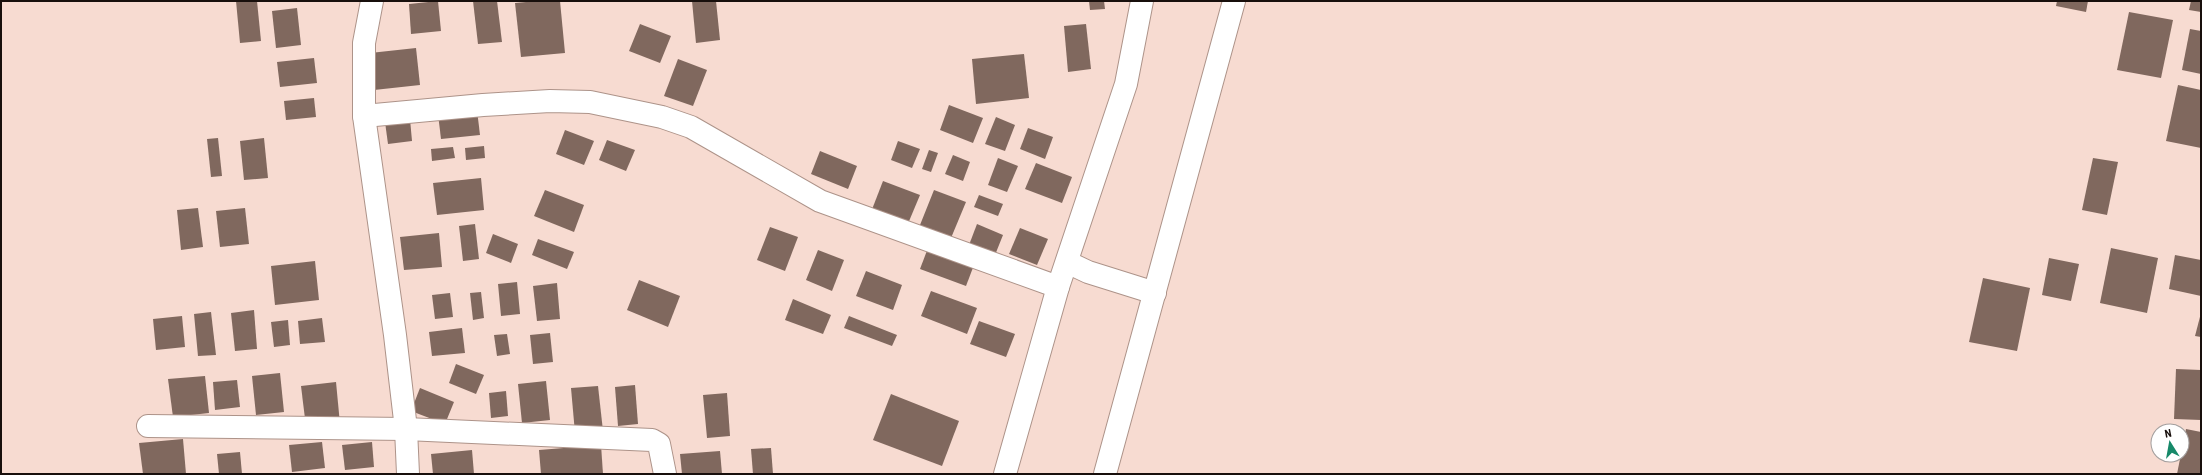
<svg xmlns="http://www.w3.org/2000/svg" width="2202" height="475" font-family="'Roboto Condensed',sans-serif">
  <rect width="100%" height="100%" fill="#f7dbd1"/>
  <g fill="#80685e">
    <polygon points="236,1 257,1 261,41 240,43"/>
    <polygon points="438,1 441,31 411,34 409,4"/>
    <polygon points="473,1 497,1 502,42 478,44"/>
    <polygon points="537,1 560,1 565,53 521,57 515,3"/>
    <polygon points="692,1 716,1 720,40 696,43"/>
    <polygon points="1089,1 1104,1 1105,9 1090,10"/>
    <polygon points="2057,1 2088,1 2086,12 2056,6"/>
    <polygon points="2191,1 2201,1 2201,12 2189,10"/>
    <polygon points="297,8 301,45 276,48 272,11"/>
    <polygon points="2129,12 2173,20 2161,78 2117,70"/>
    <polygon points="640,24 671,36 660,63 629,51"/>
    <polygon points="1086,24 1091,69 1068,72 1064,26"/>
    <polygon points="2190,29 2201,31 2201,74 2182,70"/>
    <polygon points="416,48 420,85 374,90 370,53"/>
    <polygon points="1024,54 1029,98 976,104 972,59"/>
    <polygon points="314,58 317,83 280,87 277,62"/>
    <polygon points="678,59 707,70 693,106 664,96"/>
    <polygon points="2178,85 2201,90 2201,148 2166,141"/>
    <polygon points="314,98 316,117 286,120 284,101"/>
    <polygon points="949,105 983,118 973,143 940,130"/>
    <polygon points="477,110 480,135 441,139 438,114"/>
    <polygon points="996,117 1015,125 1005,151 985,144"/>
    <polygon points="410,119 412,141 388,144 385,122"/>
    <polygon points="1028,128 1053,137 1045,159 1020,149"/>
    <polygon points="565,130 594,141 584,165 556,154"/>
    <polygon points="218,138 222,176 211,177 207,139"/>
    <polygon points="264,138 268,178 244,180 240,141"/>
    <polygon points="607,140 635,150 626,171 599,160"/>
    <polygon points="898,141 920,149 912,168 891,160"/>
    <polygon points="484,146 485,158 466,160 465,148"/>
    <polygon points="453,147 455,158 432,161 431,149"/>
    <polygon points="929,150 938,153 931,172 922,169"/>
    <polygon points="820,151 857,166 848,189 811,174"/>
    <polygon points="953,155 970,162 963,181 945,174"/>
    <polygon points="998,158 1018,166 1007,192 988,185"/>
    <polygon points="2093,158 2118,162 2107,215 2082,210"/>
    <polygon points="1036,163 1072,177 1062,203 1025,189"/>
    <polygon points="481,178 484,210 437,215 433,183"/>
    <polygon points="883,181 920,195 907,226 871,212"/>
    <polygon points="545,190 584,205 574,232 534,216"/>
    <polygon points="934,190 966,202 951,238 920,225"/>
    <polygon points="979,195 1003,204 998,216 974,207"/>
    <polygon points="198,208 203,247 181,250 177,210"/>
    <polygon points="245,208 249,244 220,247 216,211"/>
    <polygon points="475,224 479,259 463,261 459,226"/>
    <polygon points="977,224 1003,235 995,255 969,245"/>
    <polygon points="770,227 798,237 785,271 757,260"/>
    <polygon points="1020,228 1048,239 1037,265 1009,254"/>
    <polygon points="439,233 442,267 404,270 400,237"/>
    <polygon points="493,234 518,244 511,263 486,253"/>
    <polygon points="538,239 574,252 567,269 532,255"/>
    <polygon points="928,248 974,265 966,286 920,269"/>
    <polygon points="2111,248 2158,258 2147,313 2100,303"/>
    <polygon points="818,250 844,260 832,291 806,280"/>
    <polygon points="2175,255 2201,260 2201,296 2169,289"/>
    <polygon points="2049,258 2079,264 2071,301 2042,295"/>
    <polygon points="315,261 319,300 275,305 271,266"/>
    <polygon points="866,271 902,285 893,310 856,296"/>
    <polygon points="1983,278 2030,288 2017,351 1969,342"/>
    <polygon points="639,280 680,296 668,327 627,310"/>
    <polygon points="517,282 520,314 501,316 498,284"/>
    <polygon points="557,283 560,319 537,321 533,286"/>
    <polygon points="931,291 977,308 967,334 921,316"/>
    <polygon points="481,292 484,318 473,320 470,293"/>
    <polygon points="450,293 453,317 435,319 432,295"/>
    <polygon points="793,299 831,315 823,334 785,320"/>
    <polygon points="254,310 257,349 235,351 231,313"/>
    <polygon points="211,312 216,355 198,356 194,314"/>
    <polygon points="2201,313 2201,337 2195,336"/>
    <polygon points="182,316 185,347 156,350 153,319"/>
    <polygon points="849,316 897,335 892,346 844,328"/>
    <polygon points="322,318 325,342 300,344 298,321"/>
    <polygon points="288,320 290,345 274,347 271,322"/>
    <polygon points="979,321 1015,334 1006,357 970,344"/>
    <polygon points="462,328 465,353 432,356 429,332"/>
    <polygon points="550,333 553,362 533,364 530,335"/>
    <polygon points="507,334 510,354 497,356 494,335"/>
    <polygon points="456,364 484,375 476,394 449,383"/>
    <polygon points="2176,369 2201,370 2201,420 2174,419"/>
    <polygon points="280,373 284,412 256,415 252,376"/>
    <polygon points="205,376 209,413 173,417 168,379"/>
    <polygon points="237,380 240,407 215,410 213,382"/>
    <polygon points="546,381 550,420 522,423 518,384"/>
    <polygon points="336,382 340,424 306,427 301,386"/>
    <polygon points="635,385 638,424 618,426 615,387"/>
    <polygon points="598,386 603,431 575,433 571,388"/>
    <polygon points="420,388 454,402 445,424 411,411"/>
    <polygon points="506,391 508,416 491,418 489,393"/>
    <polygon points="727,393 730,436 707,438 703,395"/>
    <polygon points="891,394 959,421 942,466 873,440"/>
    <polygon points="2186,429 2201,432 2200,474 2177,474"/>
    <polygon points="183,439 186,474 143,474 139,443"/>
    <polygon points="322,442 325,468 292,472 289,445"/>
    <polygon points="372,442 374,467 345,470 342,445"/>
    <polygon points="601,445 603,474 541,474 539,450"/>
    <polygon points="771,448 773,474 753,474 751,449"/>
    <polygon points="472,450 474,474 433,474 431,454"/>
    <polygon points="720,451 722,474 682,474 680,454"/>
    <polygon points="240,452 242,474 219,474 217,454"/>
  </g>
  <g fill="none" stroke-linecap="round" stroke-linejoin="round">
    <defs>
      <g id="minor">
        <polyline points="372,1 364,43 364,116 395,335 406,429 408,474"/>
        <polyline points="364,116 483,105 550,101 590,102 662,117 691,127 820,201 1058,287"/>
        <polyline points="1067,262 1088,272 1155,293"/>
        <polyline points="148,426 406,429 652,440 659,444 665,474"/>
        <polyline points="1105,474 1234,1"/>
      </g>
      <polyline id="secondary" points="1005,474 1058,287 1126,84 1142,1"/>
    </defs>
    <use href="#minor" stroke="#ad9389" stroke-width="24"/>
    <use href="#secondary" stroke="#ad9389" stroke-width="24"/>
    <use href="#minor" stroke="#fff" stroke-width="22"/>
    <use href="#secondary" stroke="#fff" stroke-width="22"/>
  </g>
  <rect width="2202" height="475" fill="none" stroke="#180f0c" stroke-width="4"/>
  <g transform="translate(2170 443) rotate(349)"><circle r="19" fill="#ffffff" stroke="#a39f9e"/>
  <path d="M0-3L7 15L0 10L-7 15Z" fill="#168969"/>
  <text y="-6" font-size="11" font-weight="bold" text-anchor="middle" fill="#180f0c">N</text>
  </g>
</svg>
